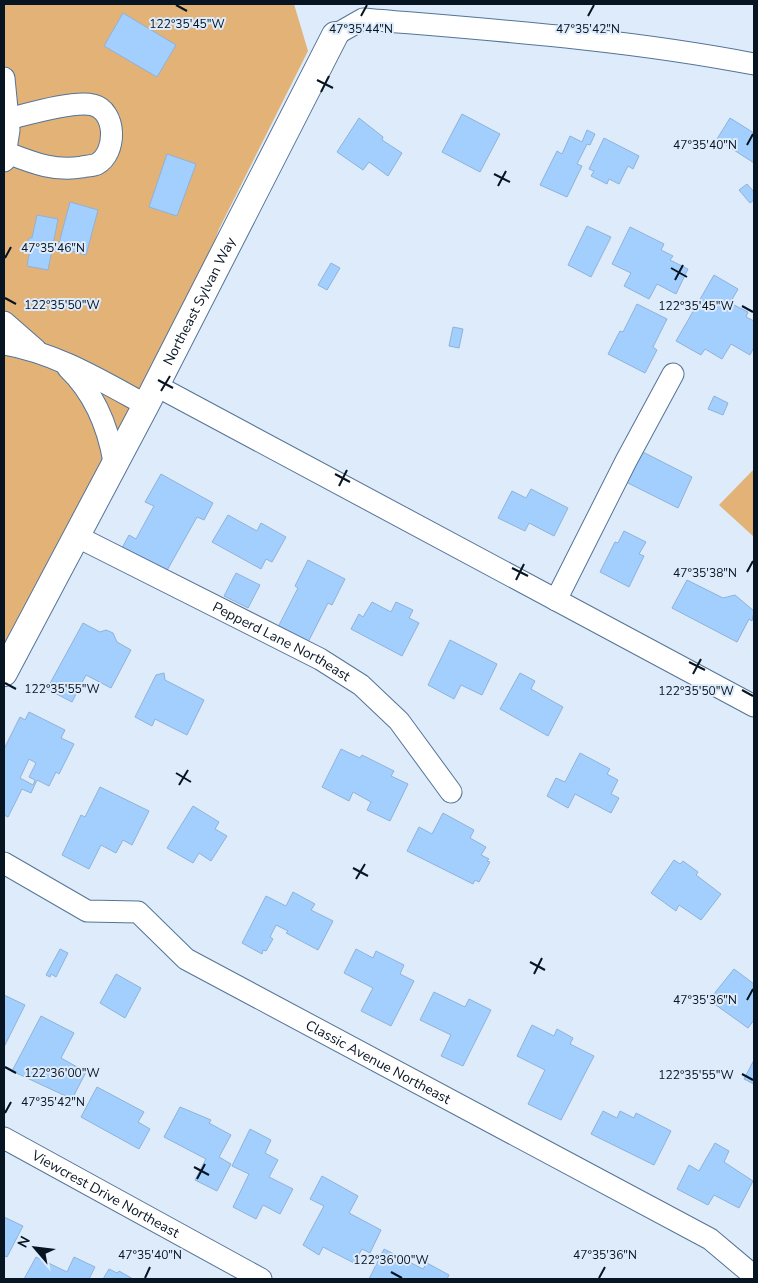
<svg xmlns="http://www.w3.org/2000/svg" width="758" height="1283" font-family="'Nunito Sans',sans-serif">
  <rect width="100%" height="100%" fill="#ddebfb"/>
  <g fill="#e2b277">
    <polygon points="4,4 294,4 308,51 219,229 173,353 4,668"/>
    <polygon points="754,469 754,537 719,505"/>
  </g>
  <g fill="#a3cfff" stroke="#8fb2d8" fill-rule="evenodd">
    <polygon points="123,13 176,45 157,77 104,46"/>
    <polygon points="462,114 500,134 480,172 442,152"/>
    <polygon points="359,118 383,137 382,140 402,153 388,176 369,162 363,170 337,152"/>
    <polygon points="730,118 754,133 754,163 717,139"/>
    <polygon points="587,130 595,134 590,145 587,144 577,164 582,166 567,197 540,185 557,151 562,154 570,136 582,142"/>
    <polygon points="604,138 639,156 633,169 628,166 619,184 609,179 607,184 591,176 594,171 589,169"/>
    <polygon points="167,154 196,164 177,216 149,207"/>
    <polygon points="747,184 754,192 754,200 750,203 739,190"/>
    <polygon points="70,202 98,210 86,255 58,247"/>
    <polygon points="37,215 58,219 48,270 27,266 31,245 27,245 29,238 32,238"/>
    <polygon points="587,226 611,237 591,277 568,265"/>
    <polygon points="630,227 664,244 661,250 673,256 670,260 688,269 676,294 657,284 649,299 624,286 631,273 612,264"/>
    <polygon points="331,263 340,268 327,290 318,285"/>
    <polygon points="714,275 738,289 730,303 748,312 746,317 754,321 754,347 750,355 731,344 722,359 705,349 701,355 676,341"/>
    <polygon points="637,304 667,319 653,347 657,350 645,373 608,354 620,331 623,332"/>
    <polygon points="453,327 463,329 459,348 449,346"/>
    <polygon points="714,396 728,403 723,415 708,409"/>
    <polygon points="637,449 692,477 678,508 622,480"/>
    <polygon points="161,474 213,503 204,520 197,517 165,574 121,550 129,535 136,539 154,506 145,502"/>
    <polygon points="531,489 568,508 554,536 529,523 525,531 498,518 512,491 526,498"/>
    <polygon points="228,515 257,531 261,523 286,537 272,562 266,559 261,569 212,542"/>
    <polygon points="624,531 646,542 639,554 644,556 629,587 600,572 615,542 618,543"/>
    <polygon points="308,560 345,579 332,605 328,603 307,644 277,629 298,588 295,586"/>
    <polygon points="236,573 260,585 248,608 224,596"/>
    <polygon points="687,580 723,598 735,595 754,611 752,621 749,619 737,642 672,608"/>
    <polygon points="372,602 391,612 396,602 413,610 409,618 419,623 402,656 351,629 359,614 363,617"/>
    <polygon points="83,623 100,632 106,630 113,633 117,642 131,650 111,688 86,675 72,702 47,689"/>
    <polygon points="450,640 497,664 482,695 461,685 454,699 428,685"/>
    <polygon points="164,673 165,680 204,700 187,735 155,719 152,726 135,717 156,675"/>
    <polygon points="520,673 535,681 531,689 563,707 548,736 500,709"/>
    <path d="M29 712 65 730 61 738 74 744 59 774 56 772 49 786 37 780 31 793 22 789 8 817 4 815V749L20 717 25 720ZM29 759 36 763 29 777 35 780 33 785 20 778Z"/>
    <polygon points="341,749 360,758 362,755 394,771 391,776 408,784 390,821 367,810 371,802 353,792 349,801 322,787"/>
    <polygon points="580,753 610,769 607,774 618,780 611,794 619,798 611,813 575,794 568,808 547,796 556,778 565,782"/>
    <polygon points="100,787 149,811 132,845 123,840 116,853 101,845 89,869 62,855 81,815 85,817"/>
    <polygon points="193,806 219,822 215,829 227,836 211,861 199,853 193,863 167,848"/>
    <polygon points="443,813 474,830 470,838 486,847 481,855 489,859 487,861 490,862 479,882 475,880 473,884 407,851 419,827 432,834"/>
    <polygon points="674,860 680,864 683,861 698,872 696,875 721,894 701,920 679,905 676,911 651,893"/>
    <polygon points="293,892 315,904 311,910 333,921 318,950 286,933 288,931 276,925 270,937 273,939 266,951 263,950 262,954 242,943 266,896 286,906"/>
    <polygon points="60,949 68,953 56,977 51,974 50,977 46,975"/>
    <polygon points="356,949 373,958 376,951 404,965 400,974 414,981 391,1026 361,1011 373,988 344,973"/>
    <polygon points="734,969 754,984 754,1020 748,1028 709,1000"/>
    <polygon points="116,974 141,988 125,1018 100,1003"/>
    <polygon points="434,992 465,1007 469,999 491,1010 463,1066 441,1056 451,1035 420,1020"/>
    <polygon points="4,995 25,1005 4,1047"/>
    <polygon points="41,1016 74,1033 61,1058 86,1072 72,1099 12,1071"/>
    <polygon points="532,1025 554,1036 557,1029 573,1038 570,1044 594,1056 561,1120 528,1104 545,1070 517,1056"/>
    <polygon points="754,1060 754,1084 744,1079"/>
    <polygon points="97,1087 144,1112 138,1122 150,1129 139,1149 81,1117"/>
    <polygon points="180,1107 211,1120 209,1123 231,1135 219,1157 231,1164 217,1191 195,1180 206,1159 164,1137"/>
    <polygon points="603,1111 617,1118 620,1111 634,1118 636,1113 671,1131 654,1165 591,1134"/>
    <polygon points="250,1129 271,1140 265,1153 278,1160 269,1177 293,1189 280,1214 263,1205 256,1219 233,1207 249,1174 232,1166"/>
    <polygon points="715,1143 729,1151 724,1162 753,1181 739,1208 714,1195 708,1205 677,1189 689,1165 699,1171"/>
    <polygon points="322,1176 358,1196 349,1213 381,1230 370,1253 362,1249 354,1263 323,1247 319,1255 303,1245 324,1206 310,1199"/>
    <polygon points="4,1217 23,1226 7,1257 5,1256 4,1259"/>
    <polygon points="384,1249 423,1269 427,1263 449,1275 447,1279 369,1279"/>
    <polygon points="36,1257 67,1272 74,1257 95,1267 89,1279 24,1279"/>
    <polygon points="109,1269 117,1273 119,1271 133,1279 103,1279"/>
  </g>
  <g fill="none" stroke-linecap="round" stroke-linejoin="round">
    <defs>
      <g id="minor">
        <path d="M335 35 363 19C493 30 625 39 754 64"/>
        <polyline points="4,78 9,130 4,161"/>
        <path d="M5 152C31 162 54 172 82 167 86 166 93 166 97 164 117 153 117 111 93 105 75 100 28 114 8 119"/>
        <polyline points="4,322 36,350"/>
        <path d="M4 344C56 353 100 380 146 405"/>
        <path d="M68 368C94 393 108 427 114 462"/>
        <polyline points="155,385 754,706"/>
        <path id="s1" d="M76 536 320 659 361 685 399 721 451 792"/>
        <polyline points="556,600 626,461 673,374"/>
        <path id="s2" d="M4 863 87 911 138 912 186 959 710 1239 754 1276"/>
        <path id="s3" d="M4 1138 261 1279"/>
      </g>
      <g id="major">
        <path id="s4" d="M4 673 146 405 335 35"/>
      </g>
    </defs>
    <use href="#minor" stroke="#547497" stroke-width="23"/>
    <use href="#major" stroke="#547497" stroke-width="28"/>
    <use href="#minor" stroke="#fff" stroke-width="21"/>
    <use href="#major" stroke="#fff" stroke-width="26"/>
  </g>
  <path fill="none" stroke="#071422" stroke-width="2" d="M176 5 187 11M361 16 367 5M588 16 594 5M317 80 333 88M321 92 329 76M747 145 753 134M494 174 510 182M498 186 506 171M5 258 11 247M671 268 687 277M675 280 683 265M5 298 16 304M742 306 753 312M158 380 173 388M161 391 170 376M335 474 350 482M339 486 347 470M512 568 528 576M747 572 753 561M516 580 524 564M689 662 705 670M693 674 701 659M5 683 16 689M742 690 753 696M176 773 191 782M179 785 188 770M353 868 368 876M356 879 365 864M530 962 545 970M534 974 542 958M747 1000 753 989M5 1067 16 1073M742 1074 753 1080M5 1113 11 1102M194 1167 209 1175M197 1179 205 1164M391 1272 402 1278M145 1278 150 1267M599 1278 605 1267"/>
  <g text-anchor="middle" stroke-width="4" stroke-linejoin="round" paint-order="stroke">
    <g font-size="14" fill="#071422" stroke="#ddebfb">
      <text dy="5" stroke="none"><textPath href="#s4" startOffset="420">Northeast Sylvan Way</textPath></text>
      <text dy="5" stroke="none"><textPath href="#s1" startOffset="231">Pepperd Lane Northeast</textPath></text>
      <text dy="5" stroke="none"><textPath href="#s2" startOffset="432">Classic Avenue Northeast</textPath></text>
      <text dy="5" stroke="none"><textPath href="#s3" startOffset="116">Viewcrest Drive Northeast</textPath></text>
    </g>
  </g>
  <g font-size="12" text-anchor="middle" fill="#071422" stroke="#ddebfb" stroke-width="4" stroke-linejoin="round" paint-order="stroke">
    <text x="187" y="28">122°35'45"W</text>
    <text x="361" y="33">47°35'44"N</text>
    <text x="588" y="33">47°35'42"N</text>
    <text x="705" y="149">47°35'40"N</text>
    <text x="53" y="252">47°35'46"N</text>
    <text x="62" y="309">122°35'50"W</text>
    <text x="696" y="310">122°35'45"W</text>
    <text x="705" y="577">47°35'38"N</text>
    <text x="62" y="693">122°35'55"W</text>
    <text x="696" y="695">122°35'50"W</text>
    <text x="705" y="1004">47°35'36"N</text>
    <text x="62" y="1077">122°36'00"W</text>
    <text x="696" y="1079">122°35'55"W</text>
    <text x="53" y="1106">47°35'42"N</text>
    <text x="150" y="1259">47°35'40"N</text>
    <text x="605" y="1259">47°35'36"N</text>
    <text x="391" y="1264">122°36'00"W</text>
  </g>
  <rect width="758" height="1283" fill="none" stroke="#071422" stroke-width="10"/>
  <g transform="translate(35 1248) rotate(298)" stroke="#ddebfb" stroke-width="4" paint-order="stroke">
  <path d="M0-4L9 19L0 12L-9 19Z" fill="#071422"/>
  <text y="-8" font-size="14" font-weight="bold" text-anchor="middle" fill="#071422">N</text>
  </g>
</svg>
